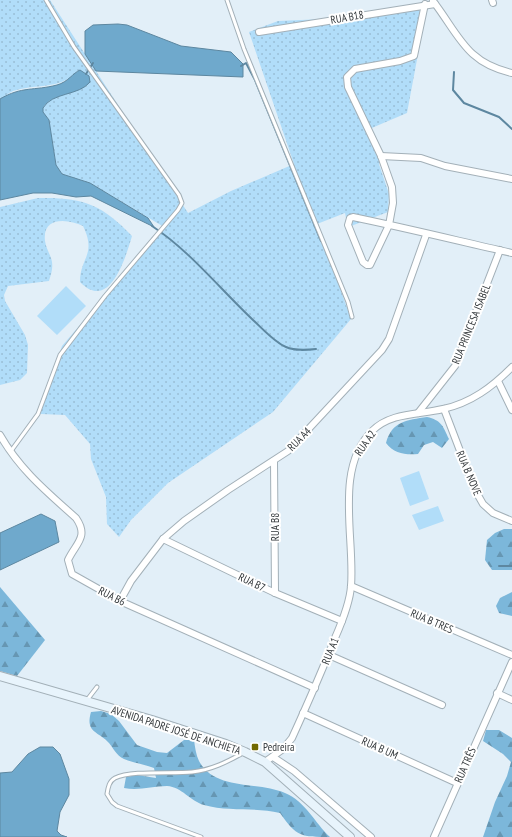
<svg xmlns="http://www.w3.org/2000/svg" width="512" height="837" font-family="'PT Sans Narrow',sans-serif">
  <defs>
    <pattern id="grass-dots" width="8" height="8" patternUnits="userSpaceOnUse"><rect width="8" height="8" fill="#b1ddf9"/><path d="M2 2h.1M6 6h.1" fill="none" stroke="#99bed6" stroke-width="1.8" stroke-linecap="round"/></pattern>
    <pattern id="forest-firs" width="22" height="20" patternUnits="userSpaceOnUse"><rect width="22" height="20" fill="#7cb7da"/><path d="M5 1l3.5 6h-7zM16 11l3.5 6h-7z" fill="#6696b2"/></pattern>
  </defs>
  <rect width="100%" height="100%" fill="#e2eff8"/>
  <g fill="url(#grass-dots)">
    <path d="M0 0H50L188 213 231 191 294 164 249 32 278 21 324 19 408 7 423 2H425L427 6 407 113 367 130 381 160 379 164 389 194 388 212 351 226 347 223 345 213 317 224 351 319 273 412 168 483 131 520 119 537 107 524 106 497 91 459 90 444 65 415 41 414 39 412 62 346 164 227 90 183 62 174 56 165 49 120 43 112V108C50 95 73 91 87 86L78 71C58 91 37 83 13 91 9 93 4 97 0 99Z"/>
    <path d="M38 198C82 197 102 204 132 236 126 256 110 313 80 282 80 257 97 255 83 226 68 219 42 216 45 241 46 249 51 255 52 262 53 269 51 274 49 281L8 286 4 295 5 301 25 335 28 345 27 373 20 380 0 385V207Z"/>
  </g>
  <g fill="url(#forest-firs)">
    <path d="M427 417C441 420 443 426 449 439L442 448 433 442 424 445 418 454C406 455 394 454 386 443 392 421 407 420 427 417Z"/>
    <polygon points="504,529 512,529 512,570 492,570 485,560 487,540 495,533"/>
    <polygon points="0,587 45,640 17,676 0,671"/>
    <polygon points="512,592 512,616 499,613 496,606 500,598"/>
    <path d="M101 711 111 714 119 721 137 745 157 752 167 753 184 740H194C195 747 196 755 199 761 215 791 258 781 285 793 306 802 314 822 330 837 301 837 297 837 280 813 256 807 229 812 204 805 190 801 182 787 167 786 152 786 139 791 124 788L126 777 137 775 156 778 154 768C144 764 133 763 124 759 116 755 114 749 109 743 98 731 85 733 91 712Z"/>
    <polygon points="486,730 499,730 512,738 512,837 483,837 495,802 507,776 511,762 503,754 483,741"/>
  </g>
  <g fill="#b1ddf9">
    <polygon points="66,286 86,306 57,335 37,316"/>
    <polygon points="419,471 429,499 410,506 400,478"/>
    <polygon points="438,506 444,521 419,530 412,515"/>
  </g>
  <g fill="#6fa9cc" stroke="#5d87a0">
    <polygon points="118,24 127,25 181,46 231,52 243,64 243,77 96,71 85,54 85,31 93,25"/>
    <path d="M80 70 89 76 90 82C79 96 52 92 43 108V112L49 120 56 165 62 174 90 183 148 218 154 227 91 196 76 197 52 193H33L0 200V99C22 86 34 91 57 85 68 82 73 73 80 70Z"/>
    <polygon points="41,514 55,521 59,542 0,570 0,533"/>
    <polygon points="40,747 53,747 60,754 69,779 69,795 60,812 57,831 61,835 67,837 0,837 0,773 12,772 28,754"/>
  </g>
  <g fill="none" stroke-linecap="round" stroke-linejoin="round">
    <g stroke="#5d87a0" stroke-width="2">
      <polyline points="241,66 246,63 255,80 321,241"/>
      <polyline points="454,72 453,90 464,103 499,117 512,129"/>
      <polyline points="86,74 93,63"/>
      <path d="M152 226C190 251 220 289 253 320 263 329 274 342 286 347 295 351 306 350 316 349"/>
      <polyline points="499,566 512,566"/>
    </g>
    <defs>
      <g id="service">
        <polyline points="227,0 244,49 348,302 352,317"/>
        <polyline points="11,451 38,414 60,355 105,296 178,210 182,203 179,195 74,47 46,0"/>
        <polyline points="87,700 97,687"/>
        <path d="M201 837 117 806 112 802 107 794C108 788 109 781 115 778 131 770 173 774 192 772 211 770 227 762 243 753"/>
      </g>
      <g id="minor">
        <polyline points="492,0 493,3"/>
        <path d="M433 1C459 35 466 63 512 73"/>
        <path d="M425 4 414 56 400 61 355 69 347 77 348 87 381 156 392 187 393 203 389 225 370 265H367L363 262 348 225 350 218 353 217C406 228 459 241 512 253"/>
        <polyline points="259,32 435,4"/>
        <polyline points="381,156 421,158 445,166 512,179"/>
        <polyline points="498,381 512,410"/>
        <polyline points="444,409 475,490 483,504 493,513 512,521"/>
        <polyline points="418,413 455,366 500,250"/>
        <path d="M0 435C20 470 47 492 76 518 89 537 76 543 68 560L72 574 120 601 315 688"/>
        <polyline points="274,461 275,593"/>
        <polyline points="163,539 275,593 342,621"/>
        <polyline points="351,586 512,655"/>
        <polyline points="120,601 131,581 163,539 184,521 228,490 288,451 382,350 389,339 426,235"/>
        <polyline points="329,655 442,705"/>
        <polyline points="497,693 512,700"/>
        <polyline points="303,713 457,783"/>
        <polyline points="273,757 294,771 371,837"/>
        <path d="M265 762 283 749 292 738C307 705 322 671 335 638 342 622 350 603 351 586 355 538 334 468 372 431 391 412 419 415 443 409 471 403 492 387 512 367"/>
        <polyline points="434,837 512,662"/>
      </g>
      <polyline id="secondary" points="0,676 152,720 226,744 245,752 265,762 350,837"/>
    </defs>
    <use href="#service" stroke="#a3b0b8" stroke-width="5"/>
    <use href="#minor" stroke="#a3b0b8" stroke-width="8"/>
    <use href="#secondary" stroke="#a3b0b8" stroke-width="10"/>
    <use href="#service" stroke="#fff" stroke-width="3"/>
    <use href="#minor" stroke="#fff" stroke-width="6"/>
    <use href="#secondary" stroke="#e8f4fc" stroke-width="8"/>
  </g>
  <rect fill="#726900" stroke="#fff" stroke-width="1.5" x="251" y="743" width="8" height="8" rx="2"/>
  <g text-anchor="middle" stroke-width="4" stroke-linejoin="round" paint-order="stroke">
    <g font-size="11" fill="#32373a" stroke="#fff">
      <text transform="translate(347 17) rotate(-10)" y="4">RUA B18</text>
      <text transform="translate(471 324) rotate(-68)" y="4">RUA PRINCESA ISABEL</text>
      <text transform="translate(299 439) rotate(-45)" y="4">RUA A4</text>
      <text transform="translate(365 443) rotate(-55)" y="4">RUA A2</text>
      <text transform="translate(469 473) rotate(67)" y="4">RUA B NOVE</text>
      <text transform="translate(275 527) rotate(-90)" y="4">RUA B8</text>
      <text transform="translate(252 582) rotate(26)" y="4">RUA B7</text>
      <text transform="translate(112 596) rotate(27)" y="4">RUA B6</text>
      <text transform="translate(432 621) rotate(23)" y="4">RUA B TRES</text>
      <text transform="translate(330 651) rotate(-68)" y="4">RUA A1</text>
      <text transform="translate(176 730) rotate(18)" y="4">AVENIDA PADRE JOSÉ DE ANCHIETA</text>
      <text transform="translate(380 748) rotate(24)" y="4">RUA B UM</text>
      <text transform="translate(465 765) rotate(-66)" y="4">RUA TRÊS</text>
    </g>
    <g font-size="11" fill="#32373a" stroke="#fff" text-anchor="start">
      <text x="263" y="751">Pedreira</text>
    </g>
  </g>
</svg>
